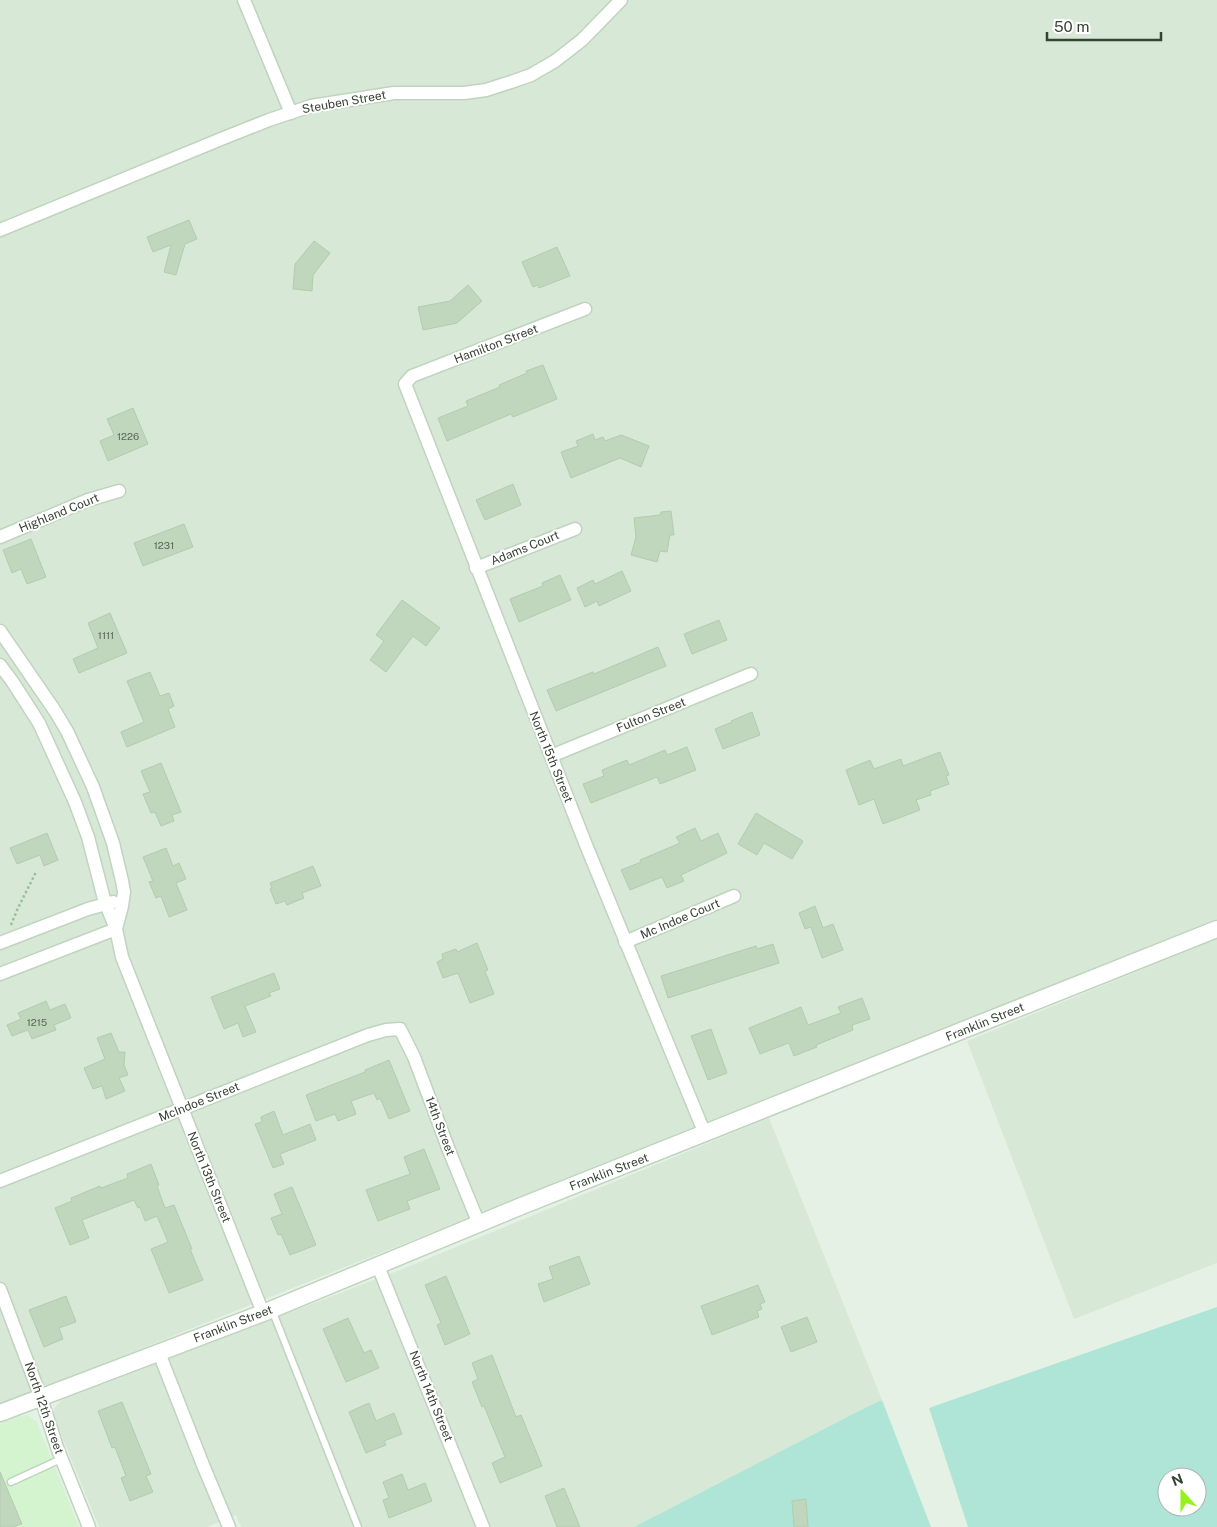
<svg xmlns="http://www.w3.org/2000/svg" width="1217" height="1527" font-family="'Public Sans',sans-serif">
  <rect width="100%" height="100%" fill="#e5f1e4"/>
  <g fill="#d7e9d6">
    <polygon points="0,0 1217,0 1217,919 0,1405"/>
    <polygon points="1217,939 1217,1263 1074,1319 967,1041"/>
    <polygon points="769,1118 882,1400 634,1527 241,1527 236,1515 207,1527 99,1527 55,1420 53,1411 57,1405 62,1400 405,1268"/>
  </g>
  <polygon fill="#d4f3cf" points="27,1415 36,1421 79,1527 0,1527 0,1424 18,1417"/>
  <g fill="#aee5d6" fill-rule="evenodd">
    <path d="M1217 1307V1527H968L929 1408ZM1167 1477H1197V1507H1167Z"/>
    <polygon points="882,1400 931,1527 634,1527 865,1408"/>
  </g>
  <g fill="#c0d6bd" stroke="#b1cdae">
    <polygon points="189,220 197,239 185,244 176,275 164,272 171,245 153,252 147,237"/>
    <polygon points="314,241 330,253 313,275 312,291 293,289 295,264"/>
    <polygon points="557,247 570,276 539,288 538,285 533,287 522,262"/>
    <polygon points="468,285 482,301 457,323 423,330 418,307 450,301"/>
    <polygon points="543,365 557,399 513,417 511,414 447,441 438,418 468,406 466,401 500,387 499,385 527,373 526,371"/>
    <polygon points="133,408 148,444 108,461 100,441 114,435 107,419"/>
    <polygon points="593,434 595,440 603,437 605,441 621,435 649,446 641,467 620,458 571,478 561,452 578,446 576,441"/>
    <polygon points="513,484 521,505 485,520 476,500"/>
    <polygon points="671,511 674,535 670,535 667,552 660,551 657,562 631,555 636,537 634,518 660,515 661,512"/>
    <polygon points="184,524 193,547 143,566 134,543"/>
    <polygon points="31,539 46,577 27,584 21,569 12,573 3,550"/>
    <polygon points="622,571 631,591 599,606 597,601 585,607 577,588 593,580 595,584"/>
    <polygon points="560,575 571,600 519,622 510,599 543,586 542,583"/>
    <polygon points="402,600 440,628 426,646 413,636 386,672 370,660 384,641 376,635"/>
    <polygon points="110,613 127,653 79,673 73,659 98,648 88,623"/>
    <polygon points="719,620 727,640 692,654 684,634"/>
    <polygon points="658,647 666,666 556,711 547,690 593,672 594,674"/>
    <polygon points="150,672 160,696 169,693 174,706 168,709 175,727 127,747 121,732 144,722 127,681"/>
    <polygon points="752,712 760,735 723,749 715,729 732,722 731,721"/>
    <polygon points="687,747 696,770 660,784 657,777 591,803 583,784 604,776 602,770 627,760 629,765 665,750 667,755"/>
    <polygon points="940,752 949,775 946,776 949,784 930,791 931,795 916,800 920,810 883,824 874,799 859,805 846,770 870,760 874,769 901,759 903,766"/>
    <polygon points="161,763 181,812 172,815 174,821 161,826 155,812 151,813 143,794 150,792 141,771"/>
    <polygon points="756,813 803,841 792,859 764,843 757,855 738,844"/>
    <polygon points="695,828 701,841 718,833 727,853 681,875 684,881 667,888 662,877 630,890 621,870 641,862 640,860 680,843 676,837"/>
    <polygon points="47,833 58,860 44,866 40,855 17,864 10,848"/>
    <polygon points="166,848 173,866 179,863 186,879 176,883 187,910 169,917 161,896 156,898 149,882 153,881 143,857"/>
    <polygon points="313,866 321,886 302,893 304,898 287,905 285,901 276,904 270,889 272,888 270,883"/>
    <polygon points="815,906 823,928 833,924 843,950 822,958 811,927 805,929 799,913"/>
    <polygon points="477,943 488,970 485,971 494,994 470,1003 458,973 443,978 437,962 443,959 442,954 456,949 457,952"/>
    <polygon points="773,944 779,963 668,998 661,976 756,946 757,949"/>
    <polygon points="274,973 280,989 269,993 271,996 245,1006 256,1032 243,1037 238,1023 224,1029 211,997"/>
    <polygon points="862,998 870,1019 852,1025 853,1030 816,1045 817,1047 794,1056 789,1043 760,1054 749,1028 801,1007 808,1025 841,1013 838,1007"/>
    <polygon points="46,1001 50,1010 65,1004 71,1018 54,1025 56,1030 32,1039 28,1030 12,1036 7,1025 21,1019 18,1013"/>
    <polygon points="711,1029 727,1073 708,1080 691,1036"/>
    <polygon points="111,1033 119,1052 125,1052 124,1065 128,1075 119,1078 125,1091 106,1099 102,1086 93,1089 84,1068 105,1059 97,1038"/>
    <polygon points="389,1060 410,1111 389,1119 380,1098 377,1100 374,1093 351,1101 356,1114 338,1121 335,1114 316,1121 306,1095 365,1072 365,1070"/>
    <polygon points="274,1111 283,1135 310,1124 316,1140 280,1154 284,1164 273,1168 255,1124 262,1122 261,1117"/>
    <polygon points="424,1149 440,1189 407,1201 410,1209 378,1221 366,1190 410,1174 404,1157"/>
    <polygon points="151,1164 159,1185 157,1186 165,1208 174,1205 192,1249 190,1249 203,1280 169,1293 151,1249 168,1242 157,1216 145,1221 140,1207 138,1208 134,1200 82,1220 89,1238 70,1245 55,1208 72,1201 71,1198 100,1186 101,1188 128,1178 127,1174"/>
    <polygon points="292,1187 316,1245 290,1255 281,1234 278,1235 271,1218 282,1214 274,1194"/>
    <polygon points="579,1256 590,1284 544,1302 538,1284 553,1279 549,1267"/>
    <polygon points="446,1276 470,1334 445,1345 437,1325 441,1323 425,1285"/>
    <polygon points="758,1285 765,1302 760,1304 762,1309 757,1311 759,1317 712,1335 701,1306"/>
    <polygon points="66,1296 76,1322 59,1328 63,1339 44,1347 29,1310"/>
    <polygon points="807,1317 817,1342 791,1352 781,1327"/>
    <polygon points="348,1318 364,1353 371,1350 379,1368 346,1382 323,1329"/>
    <polygon points="492,1355 516,1417 521,1415 542,1466 500,1483 492,1463 505,1457 484,1406 482,1407 472,1382 478,1379 472,1363"/>
    <polygon points="122,1402 151,1474 146,1476 153,1492 130,1501 121,1478 126,1476 115,1447 112,1448 98,1411"/>
    <polygon points="369,1403 376,1421 394,1413 402,1434 384,1441 386,1445 366,1453 349,1412"/>
    <polygon points="0,1472 22,1524 13,1527 0,1527"/>
    <polygon points="402,1474 408,1490 425,1483 432,1501 389,1518 383,1500 389,1498 383,1482"/>
    <polygon points="564,1488 580,1527 557,1527 545,1496"/>
    <polygon points="806,1499 808,1527 794,1527 792,1501"/>
  </g>
  <g fill="none" stroke-linecap="round" stroke-linejoin="round">
    <defs>
      <g id="service">
        <polyline points="272,1310 358,1527"/>
        <polyline points="11,1482 61,1459"/>
      </g>
      <g id="minor">
        <polyline points="244,0 291,113"/>
        <polyline points="0,230 226,137 269,120 311,106 394,93 464,93 486,90 511,82 531,75 555,61 582,40 621,0"/>
        <polyline points="585,309 412,376 405,384 586,845 705,1134"/>
        <polyline points="0,537 88,500 119,491"/>
        <polyline points="476,568 575,529"/>
        <polyline points="0,631 55,711 67,731 93,787 113,843 122,881 124,892 122,906 116,929 0,974"/>
        <polyline points="0,665 12,681 39,723 75,802 88,837 104,899 116,929 122,957 263,1313"/>
        <polyline points="551,756 751,674"/>
        <polyline points="625,942 734,896"/>
        <polyline points="0,943 88,909 113,902"/>
        <polyline points="0,1181 368,1035 386,1030 400,1029 414,1057 450,1153 479,1224"/>
        <polyline points="378,1266 483,1527"/>
        <polyline points="0,1289 41,1398 58,1450 89,1527"/>
        <polyline points="159,1353 203,1465 229,1527"/>
      </g>
      <polyline id="tertiary" points="0,1413 263,1313 519,1207 1217,929"/>
    </defs>
    <use href="#service" stroke="#bfd4be" stroke-width="9"/>
    <use href="#minor" stroke="#bfd4be" stroke-width="15"/>
    <use href="#tertiary" stroke="#bfd4be" stroke-width="19"/>
    <polyline stroke="#9cbe99" stroke-width="2.5" stroke-dasharray="2.5 2.5" stroke-linecap="butt" points="11,925 18,908 36,872"/>
    <use href="#service" stroke="#fff" stroke-width="6"/>
    <use href="#minor" stroke="#fff" stroke-width="12"/>
    <use href="#tertiary" stroke="#fff" stroke-width="16"/>
  </g>
  <g text-anchor="middle" stroke-width="4" stroke-linejoin="round" paint-order="stroke">
    <g font-size="10" fill="#586856">
      <text x="128" y="440">1226</text>
      <text x="164" y="549">1231</text>
      <text x="106" y="639">1111</text>
      <text x="37" y="1026">1215</text>
    </g>
    <g font-size="12" fill="#364334" stroke="#fff">
      <text transform="translate(344 102) rotate(-10)" y="4">Steuben Street</text>
      <text transform="translate(496 344) rotate(-21)" y="4">Hamilton Street</text>
      <text transform="translate(59 513) rotate(-22)" y="4">Highland Court</text>
      <text transform="translate(525 548) rotate(-22)" y="4">Adams Court</text>
      <text transform="translate(651 715) rotate(-22)" y="4">Fulton Street</text>
      <text transform="translate(551 757) rotate(68)" y="4">North 15th Street</text>
      <text transform="translate(680 919) rotate(-23)" y="4">Mc Indoe Court</text>
      <text transform="translate(985 1022) rotate(-22)" y="4">Franklin Street</text>
      <text transform="translate(199 1102) rotate(-22)" y="4">McIndoe Street</text>
      <text transform="translate(440 1126) rotate(69)" y="4">14th Street</text>
      <text transform="translate(609 1172) rotate(-21)" y="4">Franklin Street</text>
      <text transform="translate(209 1177) rotate(68)" y="4">North 13th Street</text>
      <text transform="translate(233 1324) rotate(-21)" y="4">Franklin Street</text>
      <text transform="translate(431 1396) rotate(68)" y="4">North 14th Street</text>
      <text transform="translate(44 1408) rotate(71)" y="4">North 12th Street</text>
    </g>
  </g>
  <g transform="translate(1182 1492) rotate(339)"><circle r="24" fill="#ffffff" stroke="#afb4ae"/>
  <path d="M0-4L9 19L0 12L-9 19Z" fill="#95f21a"/>
  <text y="-8" font-size="14" font-weight="bold" text-anchor="middle" fill="#364334">N</text>
  </g>
  <path d="M1047 32v8h114v-8" fill="none" stroke="#364334" stroke-width="2.5"/>
  <text x="1054" y="32" font-size="15" fill="#364334" stroke="#ffffff" stroke-width="4" paint-order="stroke">50 m</text>
</svg>
